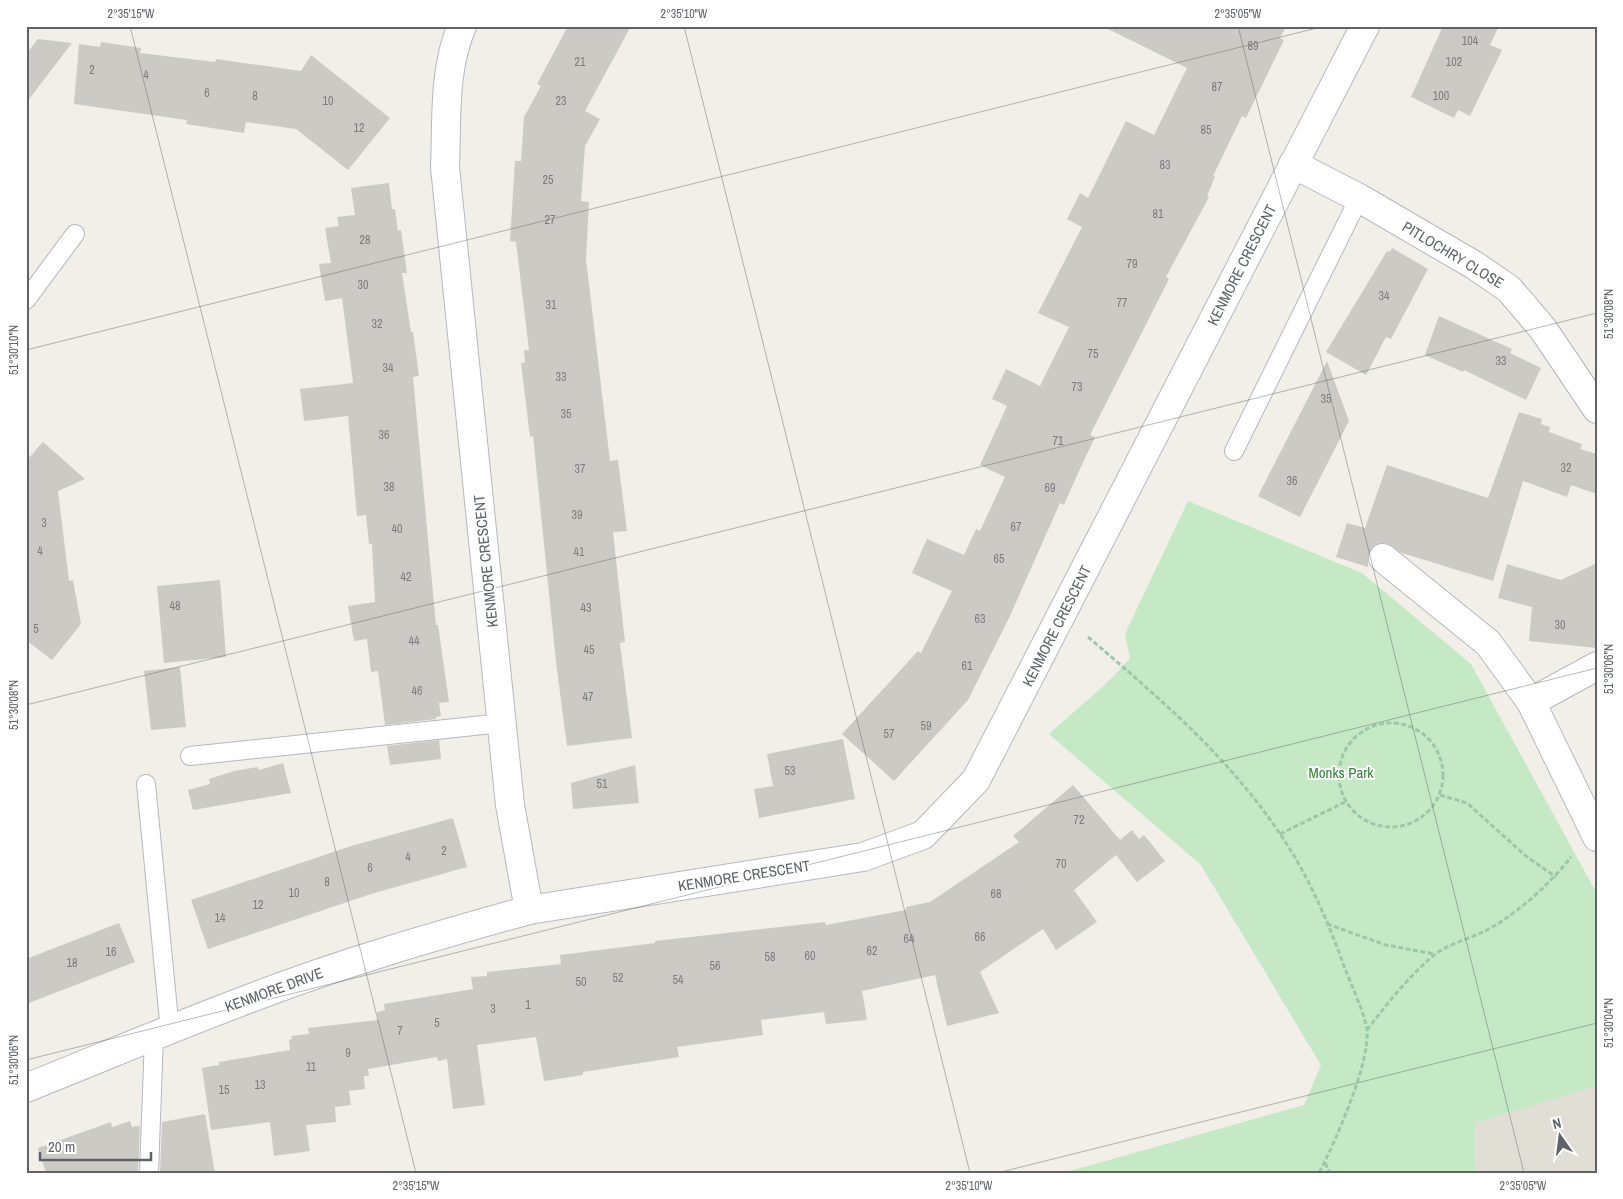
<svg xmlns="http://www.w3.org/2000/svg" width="1623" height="1199" font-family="'Archivo Narrow',sans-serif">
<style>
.education{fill:#e1ded6}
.green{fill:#c5e8c5}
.building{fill:#cccac5}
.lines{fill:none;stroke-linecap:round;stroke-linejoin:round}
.lane-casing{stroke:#b5b8bc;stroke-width:20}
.street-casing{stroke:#b5b8bc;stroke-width:30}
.path{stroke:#9cc7a9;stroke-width:3;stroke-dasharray:5 2.5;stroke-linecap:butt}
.lane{stroke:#fff;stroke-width:18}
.street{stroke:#fff;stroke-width:28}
.ticks{fill:none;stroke:#5f6368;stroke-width:1;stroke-opacity:0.45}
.labels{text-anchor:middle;stroke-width:4;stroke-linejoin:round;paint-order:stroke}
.number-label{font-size:12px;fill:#7a7d7f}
.street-label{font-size:15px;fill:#5f6368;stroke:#fff}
.park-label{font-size:15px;fill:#348238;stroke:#fff}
.neatline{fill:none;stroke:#5f6368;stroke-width:2}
.ticks-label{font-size:12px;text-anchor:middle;fill:#5f6368}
</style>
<rect width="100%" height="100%" fill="#f1efe8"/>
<!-- education -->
<polygon class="education" points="1597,1086 1597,1173 1476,1173 1475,1123"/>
<!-- green -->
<path class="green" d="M1188 501 1362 573 1471 664 1597 894V1086L1475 1123 1476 1173H1063L1304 1105 1321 1065 1201 865 1049 734C1076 709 1107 686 1130 658L1125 634Z"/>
<!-- building -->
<g class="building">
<polygon points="568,26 631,26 585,111 600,119 585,146 581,201 589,202 586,259 610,461 618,460 627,531 613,532 625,642 620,643 632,738 567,746 556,662 533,436 530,437 521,363 525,362 524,350 529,350 516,242 510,241 515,161 521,161 524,117 541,86 537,84"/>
<polygon points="1102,26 1286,26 1280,38 1284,40 1246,118 1242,116 1213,176 1215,177 1207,196 1209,197 1166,277 1169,279 1090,435 1095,437 1079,471 1064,505 1060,503 1009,618 968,700 894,781 842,734 918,651 921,653 952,591 912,573 927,539 964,555 976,529 980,531 1005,477 980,465 1007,406 992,399 1006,369 1040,386 1069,327 1038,313 1082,227 1067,219 1080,193 1088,198 1126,121 1154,135 1187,68"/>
<polygon points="1443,26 1499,26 1490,45 1502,50 1470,116 1458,110 1454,118 1411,97"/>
<polygon points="38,39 72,43 26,103 26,54"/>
<polygon points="101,42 141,48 140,53 215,62 216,59 301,71 311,55 390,118 348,170 296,129 246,122 244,133 186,124 187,120 74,104 79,44 100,47"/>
<polygon points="389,183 392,209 395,209 398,231 401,230 407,273 402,273 411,332 413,332 419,376 413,377 436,625 438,625 449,702 439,703 441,716 436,717 436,719 385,725 378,671 371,672 367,639 354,641 348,606 375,602 372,544 369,544 366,515 357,516 348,416 304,421 300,389 353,383 342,298 325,301 319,264 331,263 325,228 339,226 337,217 355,215 351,188"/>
<polygon points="1392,248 1428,269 1391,339 1386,337 1366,375 1326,352 1387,251 1390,252"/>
<polygon points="1439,316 1512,349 1510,353 1541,368 1526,400 1464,370 1463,372 1425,355"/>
<polygon points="1327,361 1349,421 1300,517 1258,496"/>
<polygon points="1519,412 1542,419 1541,424 1550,427 1549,432 1582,444 1580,449 1597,454 1597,494 1571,485 1567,497 1523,481 1493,581 1402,553 1386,543 1377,544 1371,549 1368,556 1368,567 1336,557 1347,523 1365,528 1387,465 1488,498"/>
<polygon points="43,442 85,479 58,491 69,581 73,580 81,624 52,660 26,640 26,461"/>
<polygon points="1597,563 1597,648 1529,641 1532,607 1498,598 1507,564 1561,580"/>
<polygon points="220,580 226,657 164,663 157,586"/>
<polygon points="180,667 186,727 151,730 144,671"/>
<polygon points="843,739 855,799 759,818 754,789 773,786 767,754"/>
<polygon points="439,740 441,759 390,765 387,746"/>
<polygon points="283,763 291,793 193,810 188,790 210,784 209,779 234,771 258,767 259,770"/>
<polygon points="635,765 639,803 573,809 571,783"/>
<polygon points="1073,785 1120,840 1132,830 1139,839 1144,835 1165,861 1137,882 1116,855 1074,890 1097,922 1056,950 1043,929 980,972 999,1013 947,1026 935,975 862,991 867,1020 826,1024 824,1012 761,1020 763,1035 677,1047 679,1057 583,1072 583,1075 544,1081 536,1037 477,1045 485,1105 453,1109 447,1059 438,1061 437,1057 368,1069 369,1076 364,1076 365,1089 349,1091 351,1105 335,1107 336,1122 306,1125 310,1151 274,1156 270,1122 211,1130 202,1068 219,1065 219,1062 290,1050 289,1040 292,1039 291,1036 309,1034 308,1028 378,1020 377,1012 385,1010 384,1004 473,989 471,977 487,976 487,972 561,964 560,955 655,943 655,941 825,922 826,925 906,910 906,907 930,902 1019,842 1013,836"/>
<polygon points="453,818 467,867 371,894 208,949 191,900 351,846"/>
<polygon points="119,923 135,962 26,1004 26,959"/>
<polygon points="205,1114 215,1173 160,1173 162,1122"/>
<polygon points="130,1121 132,1127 140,1126 138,1173 46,1173 38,1148 111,1122 112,1127"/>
</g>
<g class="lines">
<!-- lane casing -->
<g class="lane-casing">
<g id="lane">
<polyline points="26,300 75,234"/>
<polyline points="1234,451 1359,198"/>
<polyline points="190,756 502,723"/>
<polyline points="146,784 170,1031"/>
<polyline points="149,1173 154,1037"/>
</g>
</g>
<!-- street casing -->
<g class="street-casing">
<g id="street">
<path d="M462 26C443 70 447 120 445 167L510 805 529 910"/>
<polyline points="1293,164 1359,198 1474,265 1509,289 1543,329 1597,409"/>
<polyline points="1383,558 1488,643 1531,702 1597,837"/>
<polyline points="1531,702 1597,666"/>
<path d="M26 1088C101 1058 176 1026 251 998 342 963 435 936 529 910L863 857 923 835 976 780 1365 26"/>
</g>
</g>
<!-- path -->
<g class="path">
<path d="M1088 637C1157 696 1229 757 1280 834 1307 873 1328 921 1344 966 1350 982 1365 1014 1367 1030 1370 1064 1335 1142 1319 1173"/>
<circle cx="1391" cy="775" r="52"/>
<polyline points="1440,795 1467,803 1527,857 1556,877"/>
<polyline points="1280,834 1345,802"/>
<polyline points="1327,924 1386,945 1434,954"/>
<path d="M1367 1030C1387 1004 1408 977 1433 956 1447 944 1469 939 1485 931 1516 915 1550 884 1571 857"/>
<polyline points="1325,1163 1330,1173"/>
</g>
<!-- lane -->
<use href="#lane" class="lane"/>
<!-- street -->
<use href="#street" class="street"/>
</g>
<!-- ticks -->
<path class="ticks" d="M130 26 416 1173M684 26 970 1173M1238 26 1524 1173M26 350 1325 26M26 705 1597 313M26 1060 1597 668M997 1173 1597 1023"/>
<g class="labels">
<!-- number labels -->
<g class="number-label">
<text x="1470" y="45">104</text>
<text x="1253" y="50">89</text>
<text x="580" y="66">21</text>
<text x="1454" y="66">102</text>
<text x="92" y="74">2</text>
<text x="146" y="79">4</text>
<text x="1217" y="91">87</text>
<text x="207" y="97">6</text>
<text x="255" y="100">8</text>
<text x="1441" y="100">100</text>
<text x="328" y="105">10</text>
<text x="561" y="105">23</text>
<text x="359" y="132">12</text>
<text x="1206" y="134">85</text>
<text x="1165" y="169">83</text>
<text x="548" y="184">25</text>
<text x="1158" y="218">81</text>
<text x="550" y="224">27</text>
<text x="365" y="244">28</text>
<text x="1132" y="268">79</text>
<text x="363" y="289">30</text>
<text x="1384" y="300">34</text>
<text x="1122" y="307">77</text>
<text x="551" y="309">31</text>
<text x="377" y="328">32</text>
<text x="1093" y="358">75</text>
<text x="1501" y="365">33</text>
<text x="388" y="372">34</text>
<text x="561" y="381">33</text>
<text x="1077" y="391">73</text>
<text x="1326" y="403">35</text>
<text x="566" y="418">35</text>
<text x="384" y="439">36</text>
<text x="1058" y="445">71</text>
<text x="1566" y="472">32</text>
<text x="580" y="473">37</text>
<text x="1292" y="485">36</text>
<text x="389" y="491">38</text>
<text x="1050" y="492">69</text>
<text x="577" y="519">39</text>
<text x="44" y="527">3</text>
<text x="1016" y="531">67</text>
<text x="397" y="533">40</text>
<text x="40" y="555">4</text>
<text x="579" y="556">41</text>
<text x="999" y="563">65</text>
<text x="406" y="581">42</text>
<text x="175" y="610">48</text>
<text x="586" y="612">43</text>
<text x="980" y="623">63</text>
<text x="1560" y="629">30</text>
<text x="36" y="633">5</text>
<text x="414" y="645">44</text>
<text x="589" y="654">45</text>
<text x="967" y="670">61</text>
<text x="417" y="695">46</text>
<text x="588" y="701">47</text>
<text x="926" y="730">59</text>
<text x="889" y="738">57</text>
<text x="790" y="775">53</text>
<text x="602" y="788">51</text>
<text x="1079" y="824">72</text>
<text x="444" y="855">2</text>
<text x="408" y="861">4</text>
<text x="1061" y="868">70</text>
<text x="370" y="872">6</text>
<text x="327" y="886">8</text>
<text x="294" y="897">10</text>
<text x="996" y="898">68</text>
<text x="258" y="909">12</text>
<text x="220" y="922">14</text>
<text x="980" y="941">66</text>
<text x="909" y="943">64</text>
<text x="872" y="955">62</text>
<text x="111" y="956">16</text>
<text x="810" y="960">60</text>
<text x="770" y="961">58</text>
<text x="72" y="967">18</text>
<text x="715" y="970">56</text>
<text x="618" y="982">52</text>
<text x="678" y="984">54</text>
<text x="581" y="986">50</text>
<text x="528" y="1009">1</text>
<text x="493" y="1013">3</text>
<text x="437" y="1027">5</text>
<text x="400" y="1035">7</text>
<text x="348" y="1057">9</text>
<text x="311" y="1071">11</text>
<text x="260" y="1089">13</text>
<text x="224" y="1094">15</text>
</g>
<!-- street labels -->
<g class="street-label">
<text transform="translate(1453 255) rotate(31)" y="5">PITLOCHRY CLOSE</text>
<text transform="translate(1242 265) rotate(-63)" y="5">KENMORE CRESCENT</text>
<text transform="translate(486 561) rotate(-96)" y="5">KENMORE CRESCENT</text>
<text transform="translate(1057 626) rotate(-63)" y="5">KENMORE CRESCENT</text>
<text transform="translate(744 876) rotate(-9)" y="5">KENMORE CRESCENT</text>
<text transform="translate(274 990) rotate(-20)" y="5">KENMORE DRIVE</text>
</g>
<!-- park labels -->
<g class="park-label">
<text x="1341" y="778">Monks Park</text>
</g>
</g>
<!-- border -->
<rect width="1623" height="1199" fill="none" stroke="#ffffff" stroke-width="55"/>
<!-- north arrow -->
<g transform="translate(1560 1136) rotate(346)" stroke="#ffffff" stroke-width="4" paint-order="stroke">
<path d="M0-4L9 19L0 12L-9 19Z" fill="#5f6368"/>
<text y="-8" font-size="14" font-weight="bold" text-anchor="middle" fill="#5f6368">N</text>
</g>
<!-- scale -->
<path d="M40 1152v8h111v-8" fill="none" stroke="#5f6368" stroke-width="2.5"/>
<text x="48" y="1152" font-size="15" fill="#5f6368" stroke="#ffffff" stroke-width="4" paint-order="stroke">20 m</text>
<rect x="28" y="28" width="1568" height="1144" class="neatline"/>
<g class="ticks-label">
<text x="131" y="18">2°35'15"W</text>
<text x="684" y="18">2°35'10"W</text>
<text x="1238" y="18">2°35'05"W</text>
<text transform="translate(1609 314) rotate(-90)" y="4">51°30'08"N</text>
<text transform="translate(14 350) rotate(-90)" y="4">51°30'10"N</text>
<text transform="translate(1609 669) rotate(-90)" y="4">51°30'06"N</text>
<text transform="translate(14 705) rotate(-90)" y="4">51°30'08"N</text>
<text transform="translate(1609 1023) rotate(-90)" y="4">51°30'04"N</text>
<text transform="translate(14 1060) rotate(-90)" y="4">51°30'06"N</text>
<text x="416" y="1190">2°35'15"W</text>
<text x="969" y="1190">2°35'10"W</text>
<text x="1523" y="1190">2°35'05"W</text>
</g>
</svg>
